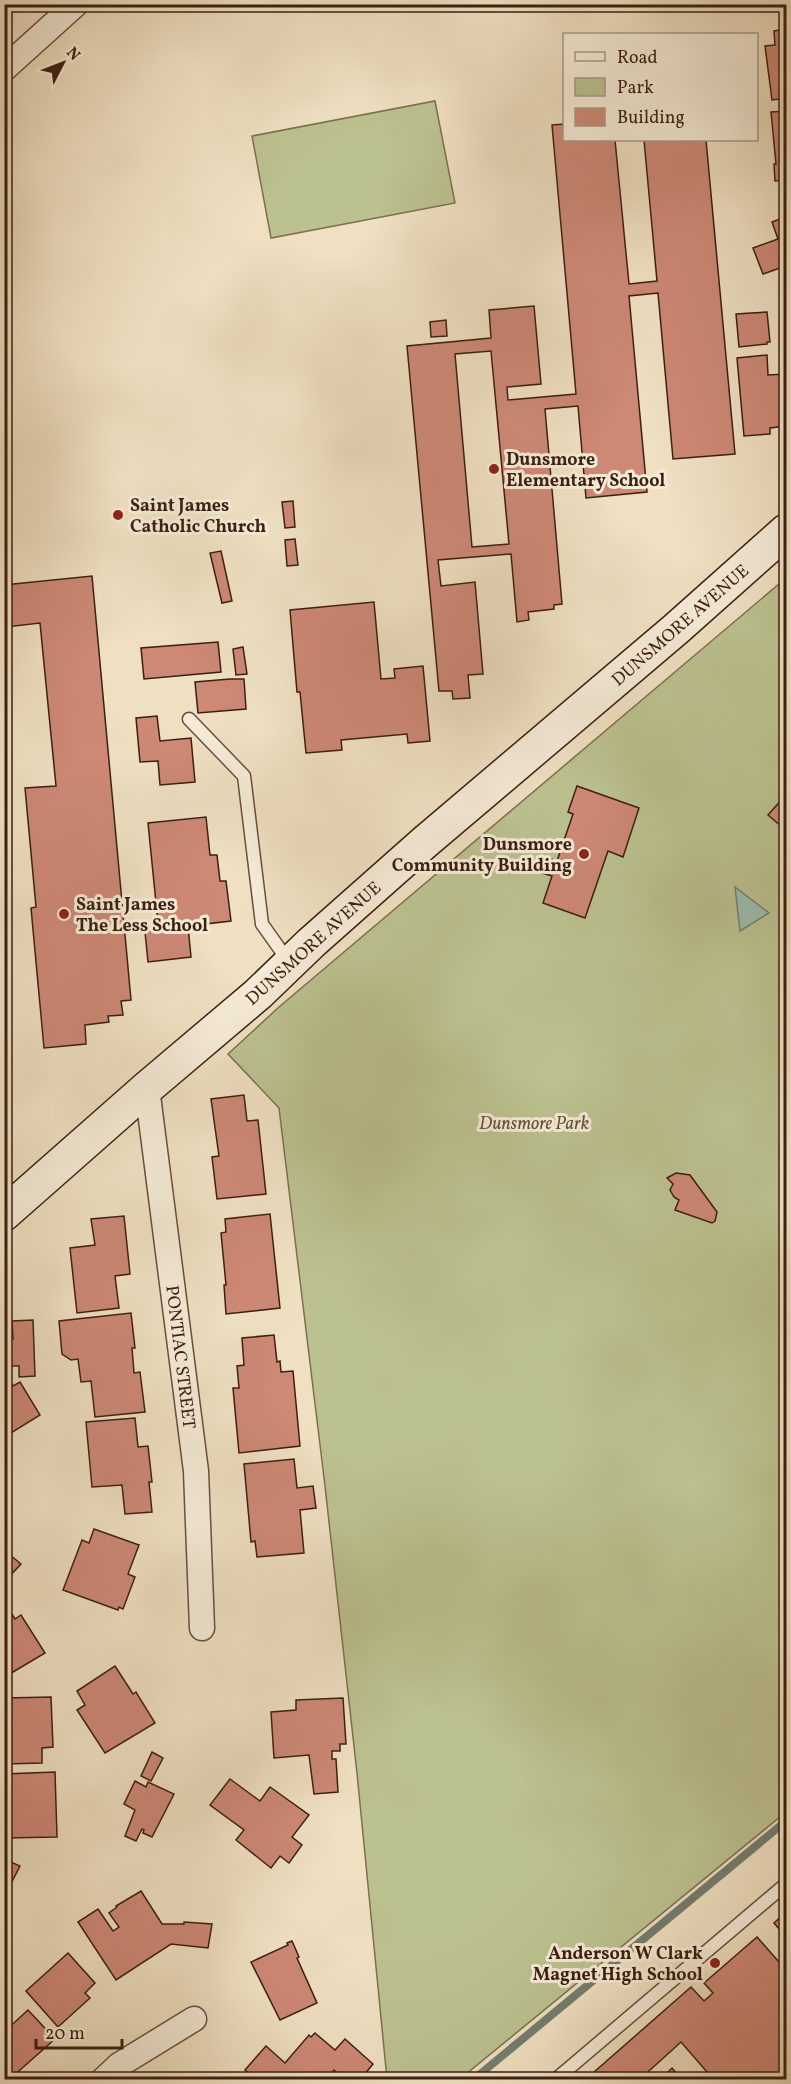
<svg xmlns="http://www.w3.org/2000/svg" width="791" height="2084" font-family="Vollkorn,serif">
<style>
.green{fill:#bcc190;stroke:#7c7050;stroke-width:1.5}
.water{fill:#9abdaf;stroke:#747e70;stroke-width:1.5}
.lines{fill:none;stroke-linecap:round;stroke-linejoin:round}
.stream{stroke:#747e70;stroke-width:8}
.building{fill:#cd8876;stroke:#3b1f11;stroke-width:1.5;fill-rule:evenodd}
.lane-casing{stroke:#684f3d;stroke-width:15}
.street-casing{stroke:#684f3d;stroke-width:27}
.secondary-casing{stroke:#3b1f11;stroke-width:36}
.lane{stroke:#f5ebd7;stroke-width:12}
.street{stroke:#f5ebd7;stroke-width:24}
.secondary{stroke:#f5ebd7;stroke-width:33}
.poi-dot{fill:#8f2418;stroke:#f5ebd7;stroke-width:2}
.labels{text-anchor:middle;stroke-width:6;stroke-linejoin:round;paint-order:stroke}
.poi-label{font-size:18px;font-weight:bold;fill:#3b1f11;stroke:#f5ebd7;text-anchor:start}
.street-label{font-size:18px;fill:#3b1f11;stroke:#f5ebd7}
.park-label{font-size:18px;font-style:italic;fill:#625037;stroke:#f5ebd7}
</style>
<rect width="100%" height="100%" fill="#efe0c2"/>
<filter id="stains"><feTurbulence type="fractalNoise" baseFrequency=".00333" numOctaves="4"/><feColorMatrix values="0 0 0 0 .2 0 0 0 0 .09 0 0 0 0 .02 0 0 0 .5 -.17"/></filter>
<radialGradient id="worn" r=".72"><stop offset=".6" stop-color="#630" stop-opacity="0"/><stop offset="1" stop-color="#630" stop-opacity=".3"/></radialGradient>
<!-- green -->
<g class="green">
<polygon points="435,101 455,203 271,238 252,136"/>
<polygon points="786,578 786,1812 460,2079 387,2079 357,1773 325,1486 279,1108 228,1054 279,1007"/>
</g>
<!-- water -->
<polygon class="water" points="735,887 769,913 740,931"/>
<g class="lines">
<!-- stream -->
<polyline class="stream" points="473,2080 786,1821"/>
</g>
<!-- building -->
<g class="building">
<polygon points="786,29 786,98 772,100 765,46 775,45 774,31"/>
<polygon points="786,111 786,180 775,181 774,164 776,164 771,112"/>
<path d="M564 124V140H615L629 284 657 281 644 140H706L735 454 673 459 658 293 629 296 647 492 586 498 578 406 545 409 562 604 554 605V609L528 612 529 620 517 622 511 554 438 560 441 586 475 582 483 674 468 675 470 698 453 699 452 691H439L407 346 491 338 489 310 534 306 541 384 507 387 508 400 576 394 552 125ZM491 351 509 544 472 547 455 354Z"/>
<polygon points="786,217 786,266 763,274 753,248 778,239 772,222"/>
<polygon points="767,312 770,342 767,342 767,344 739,347 736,314"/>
<polygon points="446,320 447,336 431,337 430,322"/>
<polygon points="767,355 768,375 786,374 786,426 770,428 770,434 744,436 737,358"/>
<polygon points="293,501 295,527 285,528 282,502"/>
<polygon points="295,539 298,565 287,566 285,540"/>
<polygon points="221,551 232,601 222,603 210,553"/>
<polygon points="92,576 131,1000 121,1001 123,1015 108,1016 109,1022 85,1025 86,1044 44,1048 31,908 36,907 25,788 56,786 40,623 6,627 4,585"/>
<polygon points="374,602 381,679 395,678 394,669 423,666 430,741 408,743 407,734 341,740 342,750 306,753 300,692 297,692 290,610"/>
<polygon points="218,642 221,672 144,679 141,648"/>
<polygon points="243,647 247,674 236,675 233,649"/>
<polygon points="230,679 244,679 246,709 198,713 195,682"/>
<polygon points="157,716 160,741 191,738 195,782 160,785 158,761 140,762 136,718"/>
<polygon points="577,786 639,808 623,857 608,851 585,918 543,903 552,876 542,873 548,858 557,861 573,814 568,812"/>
<polygon points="784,797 786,800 786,822 782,827 768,815"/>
<polygon points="206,817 210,855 217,855 220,881 226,881 231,921 188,926 191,957 148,962 145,932 158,930 157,923 158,923 148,823"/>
<polygon points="244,1095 247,1121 258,1120 266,1194 217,1199 212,1157 219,1156 211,1099"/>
<polygon points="676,1173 690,1175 717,1212 715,1221 712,1223 675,1210 679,1200 674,1197 670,1190 673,1184 667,1178"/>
<polygon points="270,1214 280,1308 226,1314 224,1285 226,1285 221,1233 226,1232 225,1219"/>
<polygon points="124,1216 130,1274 115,1276 119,1308 77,1313 70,1248 95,1245 91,1219"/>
<polygon points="131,1313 135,1348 132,1348 134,1373 140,1372 145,1412 95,1417 91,1381 81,1382 78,1359 71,1360 62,1354 59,1321"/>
<polygon points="33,1320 35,1376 19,1377 19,1366 5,1366 4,1339 13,1339 12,1321"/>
<polygon points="274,1335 277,1362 280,1361 281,1372 293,1371 300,1446 239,1453 233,1388 239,1388 237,1366 244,1365 242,1338"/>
<polygon points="4,1371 13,1386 20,1382 40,1415 11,1433 4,1421"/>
<polygon points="135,1418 138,1447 148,1446 152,1482 149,1482 152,1512 125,1514 122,1485 92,1487 86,1422"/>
<polygon points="294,1459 297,1488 313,1486 316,1508 300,1510 304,1553 257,1557 255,1541 251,1542 244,1464"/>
<polygon points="94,1529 139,1545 128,1574 135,1577 123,1609 119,1607 118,1610 63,1590 82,1540 89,1543"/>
<polygon points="4,1550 21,1564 4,1582"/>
<polygon points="5,1603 15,1619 21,1615 45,1653 8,1675 4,1672"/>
<polygon points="115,1666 133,1694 136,1692 155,1723 105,1753 77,1710 85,1705 77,1691"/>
<polygon points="51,1697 53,1747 42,1748 42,1763 4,1764 4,1698"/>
<polygon points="343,1698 346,1744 340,1744 340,1751 332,1751 332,1759 336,1759 338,1792 314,1794 309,1755 274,1758 271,1712 296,1710 296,1700"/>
<polygon points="152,1752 163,1758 151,1781 141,1776"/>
<polygon points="55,1772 57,1837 4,1838 4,1774"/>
<polygon points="230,1779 260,1801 270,1787 309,1815 292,1837 302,1845 289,1863 280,1856 271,1868 236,1840 244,1830 210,1805"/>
<polygon points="135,1781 146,1787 148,1782 174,1794 152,1837 143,1833 144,1830 142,1829 136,1841 125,1836 135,1810 124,1804"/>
<polygon points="4,1859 20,1866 4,1897"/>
<polygon points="141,1891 162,1924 184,1924 184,1922 212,1924 208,1948 171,1944 116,1980 78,1922 98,1909 113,1931 119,1927 109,1913 117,1907 116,1906"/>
<polygon points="786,1912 786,1937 774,1923"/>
<polygon points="757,1937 786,1970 786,2080 714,2080 681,2042 639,2080 585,2080 691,1987 704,2001 713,1993 704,1983"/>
<polygon points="292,1941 299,1957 297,1958 317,2003 280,2020 251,1962 288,1945 287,1943"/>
<polygon points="68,1953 95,1983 85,1993 90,1998 58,2027 26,1991"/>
<polygon points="28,2010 55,2039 11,2078 4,2071 4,2032"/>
<polygon points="315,2033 335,2050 345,2039 373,2064 360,2080 345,2080 334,2070 326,2080 256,2080 245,2070 266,2046 285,2063 309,2035 311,2037"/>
<polygon points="672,2068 682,2080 660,2080"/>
</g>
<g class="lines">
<!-- lane casing -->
<g class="lane-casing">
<g id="lane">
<polyline points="189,719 244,776 262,924 289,962"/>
<polyline points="555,2080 786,1884"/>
</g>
</g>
<!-- street casing -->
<g class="street-casing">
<g id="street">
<polyline points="4,69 76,4"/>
<polyline points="147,1088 196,1471 202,1628"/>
<polyline points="103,2080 119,2065 194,2019"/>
</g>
</g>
<!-- secondary casing -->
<g class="secondary-casing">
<polyline id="secondary" points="4,1214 147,1088 258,994 311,943 425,842 676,629 786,531"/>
</g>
<!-- lane -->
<use href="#lane" class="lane"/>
<!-- street -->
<use href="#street" class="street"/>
<!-- secondary -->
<use href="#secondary" class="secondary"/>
</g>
<!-- markers -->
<g class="poi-dot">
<circle cx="494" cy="469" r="6"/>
<circle cx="118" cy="515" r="6"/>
<circle cx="584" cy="854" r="6"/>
<circle cx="64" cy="914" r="6"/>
<circle cx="715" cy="1963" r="6"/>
</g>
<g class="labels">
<!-- poi labels -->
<g class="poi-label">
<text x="506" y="465">Dunsmore<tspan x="506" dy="21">Elementary School</tspan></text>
<text x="130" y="511">Saint James<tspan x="130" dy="21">Catholic Church</tspan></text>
<text x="572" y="850" text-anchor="end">Dunsmore<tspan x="572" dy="21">Community Building</tspan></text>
<text x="76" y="910">Saint James<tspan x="76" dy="21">The Less School</tspan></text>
<text x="703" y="1959" text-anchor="end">Anderson W Clark<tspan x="703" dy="21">Magnet High School</tspan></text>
</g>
<!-- street labels -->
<g class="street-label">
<text transform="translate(680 625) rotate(-41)" y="6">DUNSMORE AVENUE</text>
<text transform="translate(313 943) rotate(-42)" y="6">DUNSMORE AVENUE</text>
<text transform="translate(181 1357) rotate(83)" y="6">PONTIAC STREET</text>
</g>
<!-- park labels -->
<g class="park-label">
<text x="534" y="1129">Dunsmore Park</text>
</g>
</g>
<!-- margin -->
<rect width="791" height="2084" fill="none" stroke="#efe0c2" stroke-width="24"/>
<rect x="6" y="6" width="779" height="2072" fill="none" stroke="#3b1f11" stroke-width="3"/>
<rect x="12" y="12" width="767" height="2060" fill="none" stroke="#3b1f11" stroke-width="1.5"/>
<!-- legend -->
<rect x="563" y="33" width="195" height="108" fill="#f5ebd7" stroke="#ab9988" stroke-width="1.5"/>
<rect x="575" y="52" width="30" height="9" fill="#f5ebd7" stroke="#ab9988" stroke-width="1.5"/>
<text x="617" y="63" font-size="18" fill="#3b1f11">Road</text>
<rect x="575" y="78" width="30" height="18" fill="#bcc190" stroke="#ab9988" stroke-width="1.5"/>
<text x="617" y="93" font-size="18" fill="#3b1f11">Park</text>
<rect x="575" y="108" width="30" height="18" fill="#cd8876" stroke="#ab9988" stroke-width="1.5"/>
<text x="617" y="123" font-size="18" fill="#3b1f11">Building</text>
<!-- north arrow -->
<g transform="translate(63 63) rotate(48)" stroke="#f5ebd7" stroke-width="4.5" paint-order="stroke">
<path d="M0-4.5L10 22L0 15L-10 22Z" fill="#3b1f11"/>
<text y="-9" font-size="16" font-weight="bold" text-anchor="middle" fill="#3b1f11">N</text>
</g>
<!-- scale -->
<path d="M36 2039v9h86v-9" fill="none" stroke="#3b1f11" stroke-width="3"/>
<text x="45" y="2039" font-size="18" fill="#3b1f11" stroke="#f5ebd7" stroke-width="4.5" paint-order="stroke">20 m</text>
<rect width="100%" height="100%" filter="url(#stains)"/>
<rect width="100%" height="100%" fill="url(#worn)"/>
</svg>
